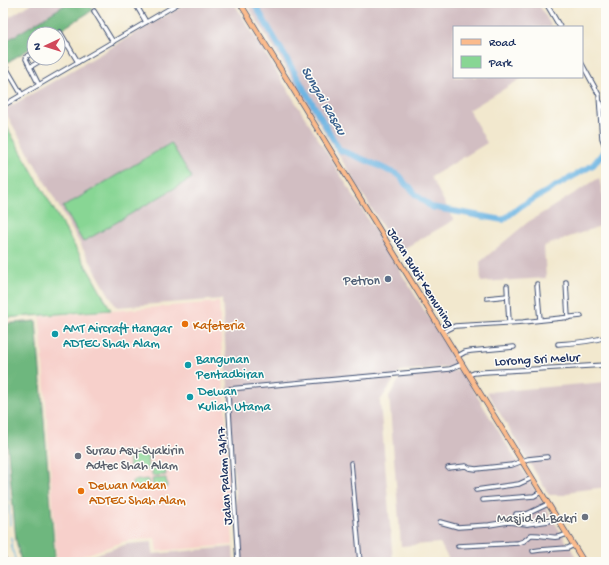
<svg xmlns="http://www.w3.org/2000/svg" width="609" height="565" font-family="'Gochi Hand',sans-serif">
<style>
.built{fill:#f7d0cb}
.industrial{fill:#d2bec2}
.green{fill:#88d694;stroke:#528279}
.forest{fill:#6eb77e;stroke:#44736e}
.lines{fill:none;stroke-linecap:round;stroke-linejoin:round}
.stream{stroke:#6ab4e2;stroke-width:1}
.river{stroke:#6ab4e2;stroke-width:6}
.minor-casing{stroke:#3b4b6f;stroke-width:5.5}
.major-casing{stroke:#3b4b6f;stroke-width:6}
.minor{stroke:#fff;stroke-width:3.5}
.major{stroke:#fbbb8c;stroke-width:4.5}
.service-dot{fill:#5c6f8a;stroke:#fdfcf7;stroke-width:1.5}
.food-dot{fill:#e8710a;stroke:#fdfcf7;stroke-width:1.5}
.culture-dot{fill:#0f9aa8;stroke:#fdfcf7;stroke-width:1.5}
.worship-dot{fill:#6b7280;stroke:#fdfcf7;stroke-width:1.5}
.labels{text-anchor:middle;stroke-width:3;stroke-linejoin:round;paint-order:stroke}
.street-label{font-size:13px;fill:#1b2f5e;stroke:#fdfcf7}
.service-label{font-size:13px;fill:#4e5e75;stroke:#fdfcf7;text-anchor:end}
.food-label{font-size:13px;fill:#c56008;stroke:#fdfcf7;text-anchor:start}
.culture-label{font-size:13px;fill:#0d838f;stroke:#fdfcf7;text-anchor:start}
.worship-label{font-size:13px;fill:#5b616d;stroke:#fdfcf7;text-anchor:start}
.water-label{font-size:14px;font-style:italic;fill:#375e8c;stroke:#fdfcf7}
</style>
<rect width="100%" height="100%" fill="#fdfcf7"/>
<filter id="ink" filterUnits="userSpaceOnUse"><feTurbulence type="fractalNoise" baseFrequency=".025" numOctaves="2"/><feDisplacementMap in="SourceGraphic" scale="8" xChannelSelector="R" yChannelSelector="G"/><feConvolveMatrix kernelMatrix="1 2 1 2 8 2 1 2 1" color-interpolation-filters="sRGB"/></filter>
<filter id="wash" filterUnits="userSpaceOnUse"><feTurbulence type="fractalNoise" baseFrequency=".012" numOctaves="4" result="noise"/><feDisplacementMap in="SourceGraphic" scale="16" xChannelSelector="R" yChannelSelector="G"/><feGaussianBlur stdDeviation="0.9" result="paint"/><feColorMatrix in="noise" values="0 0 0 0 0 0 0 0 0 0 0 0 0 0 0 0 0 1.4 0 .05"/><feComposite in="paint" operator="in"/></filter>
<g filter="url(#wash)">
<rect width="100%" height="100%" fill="#f2e8ce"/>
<!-- built -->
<polygon class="built" points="219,302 233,545 157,551 155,538 126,541 64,562 57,562 40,317"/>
<!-- industrial -->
<g class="industrial">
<polygon points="32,3 68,3 3,43 3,21"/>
<polygon points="188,3 234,3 457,363 449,367 400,371 380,401 393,562 240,562 222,299 116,307 4,110"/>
<polygon points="246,3 538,3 552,27 454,27 454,77 524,77 469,110 487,143 431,177 454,220 398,252"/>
<polygon points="599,178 606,210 606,224 544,246 546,278 481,282 480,262 528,222"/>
<polygon points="461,370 579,562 450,562 440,543 401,546 389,396 402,375"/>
<polygon points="606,382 606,487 573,491 565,495 549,495 487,392"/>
<polygon points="152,542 153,554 233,547 234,562 74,562 127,544"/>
</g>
<!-- green -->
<g class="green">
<polygon points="3,120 111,310 3,318"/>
<polygon points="171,143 192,178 83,242 63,207"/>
<polygon points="147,451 148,470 130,471 129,453"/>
<polygon points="165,467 166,475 152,476 152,468"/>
<polygon points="166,478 167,487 153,488 152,479"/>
<polygon points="148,479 149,488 133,489 132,481"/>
</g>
<!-- forest -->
<g class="forest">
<polygon points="68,3 89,3 93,10 54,34 34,34 34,46 3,65 3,43"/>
<polygon points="36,321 55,557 43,562 21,562 16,540 6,430 3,425 3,324"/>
</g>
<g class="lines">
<!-- stream -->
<g class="stream">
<polyline points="3,434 8,480 10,525"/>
<polyline points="11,537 12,548 16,562"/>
</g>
<!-- river -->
<path class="river" d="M254 3 339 149 342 151C358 157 374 163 389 171 392 172 397 174 400 176 405 181 403 185 410 187L415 194 431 207 503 220 521 206 593 165 606 149"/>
</g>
</g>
<g filter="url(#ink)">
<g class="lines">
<!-- minor casing -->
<g class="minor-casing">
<g id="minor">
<polyline points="135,3 146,22"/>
<polyline points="546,3 560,27"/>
<polyline points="94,11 113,42"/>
<polyline points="60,32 78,62"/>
<polyline points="58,50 68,44"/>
<polyline points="34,53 27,56 26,59 39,85"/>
<polyline points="582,64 599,95 602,138 606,149"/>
<polyline points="5,66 22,95"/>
<polyline points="30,67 45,58"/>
<polyline points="601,103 606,115"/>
<polyline points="6,104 179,3"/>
<polyline points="566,282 568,318"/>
<polyline points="537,284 540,320"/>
<polyline points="507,286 509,322"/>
<polyline points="487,298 508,296"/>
<polyline points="443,332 455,326 523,322 581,316"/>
<path d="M558 344C575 343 590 342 606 337"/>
<polyline points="458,356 465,352 471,351 514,347"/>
<polyline points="469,375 474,373 484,372 606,365"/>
<polyline points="605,452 606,452"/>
<polyline points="351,463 360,562"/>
<polyline points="448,468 466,466 469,468 476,469 512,465 528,459 547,457"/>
<polyline points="476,490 519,484 532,478"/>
<polyline points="483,500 534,496 541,492"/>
<polyline points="516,514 527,514 548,504"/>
<polyline points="527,514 527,524"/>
<polyline points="440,522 458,527 489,525 508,522 527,524 549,521 556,517"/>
<path d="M458 546 518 543 524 541 531 535C545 534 553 541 567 534"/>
<polyline points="533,551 540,550 568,548 574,545"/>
<polyline points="238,562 228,394 229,389 350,378 450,369 462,364"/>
</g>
</g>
<!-- major casing -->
<g class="major-casing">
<g id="major">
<polyline points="240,3 584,562"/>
<polyline points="3,557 5,562"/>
</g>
</g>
<!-- minor -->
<use href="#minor" class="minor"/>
<!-- major -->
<use href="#major" class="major"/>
</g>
</g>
<!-- markers -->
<circle class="service-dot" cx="388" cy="279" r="4"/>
<g class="food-dot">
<circle cx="185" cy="324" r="4"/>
<circle cx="81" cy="491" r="4"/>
</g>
<g class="culture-dot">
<circle cx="55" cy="334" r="4"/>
<circle cx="188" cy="365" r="4"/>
<circle cx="190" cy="397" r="4"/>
</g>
<g class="worship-dot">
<circle cx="78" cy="456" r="4"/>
<circle cx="585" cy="517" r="4"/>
</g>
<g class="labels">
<!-- street labels -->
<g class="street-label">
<text transform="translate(422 277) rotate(58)" y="5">Jalan Bukit Kemuning</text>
<text transform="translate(537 358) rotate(-3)" y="5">Lorong Sri Melur</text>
<text transform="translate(223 476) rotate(-94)" y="5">Jalan Palam 34/17</text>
</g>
<!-- service labels -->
<g class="service-label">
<text x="380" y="284">Petron</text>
</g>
<!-- food labels -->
<g class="food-label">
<text x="193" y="329">Kafeteria</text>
<text x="89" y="489">Dewan Makan<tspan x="89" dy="15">ADTEC Shah Alam</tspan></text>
</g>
<!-- culture labels -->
<g class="culture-label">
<text x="63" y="332">AMT Aircraft Hangar<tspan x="63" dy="15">ADTEC Shah Alam</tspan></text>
<text x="196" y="363">Bangunan<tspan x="196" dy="15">Pentadbiran</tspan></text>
<text x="198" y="395">Dewan<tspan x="198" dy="15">Kuliah Utama</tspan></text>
</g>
<!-- worship labels -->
<g class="worship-label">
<text x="86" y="454">Surau Asy-Syakirin<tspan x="86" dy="15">Adtec Shah Alam</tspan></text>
<text x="577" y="522" text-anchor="end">Masjid Al-Bakri</text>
</g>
<!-- water labels -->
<g class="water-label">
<text transform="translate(325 100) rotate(60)" y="5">Sungai Rasau</text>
</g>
</g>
<!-- margin -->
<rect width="609" height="565" fill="none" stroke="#fdfcf7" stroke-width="16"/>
<!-- legend -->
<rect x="453" y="26" width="130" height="52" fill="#fdfcf7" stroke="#a3aaba"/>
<rect x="461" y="39" width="20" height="6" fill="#fbbb8c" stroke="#a3aaba"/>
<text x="489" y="46" font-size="12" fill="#1b2f5e">Road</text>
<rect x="461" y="56" width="20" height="12" fill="#88d694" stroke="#a3aaba"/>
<text x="489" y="66" font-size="12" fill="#1b2f5e">Park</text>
<!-- north arrow -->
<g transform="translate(46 46) rotate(266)"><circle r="19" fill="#fdfcf7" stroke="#a3aaba"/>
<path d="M0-3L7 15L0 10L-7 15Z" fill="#d1495b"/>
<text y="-6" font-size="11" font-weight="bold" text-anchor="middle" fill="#1b2f5e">N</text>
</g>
</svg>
